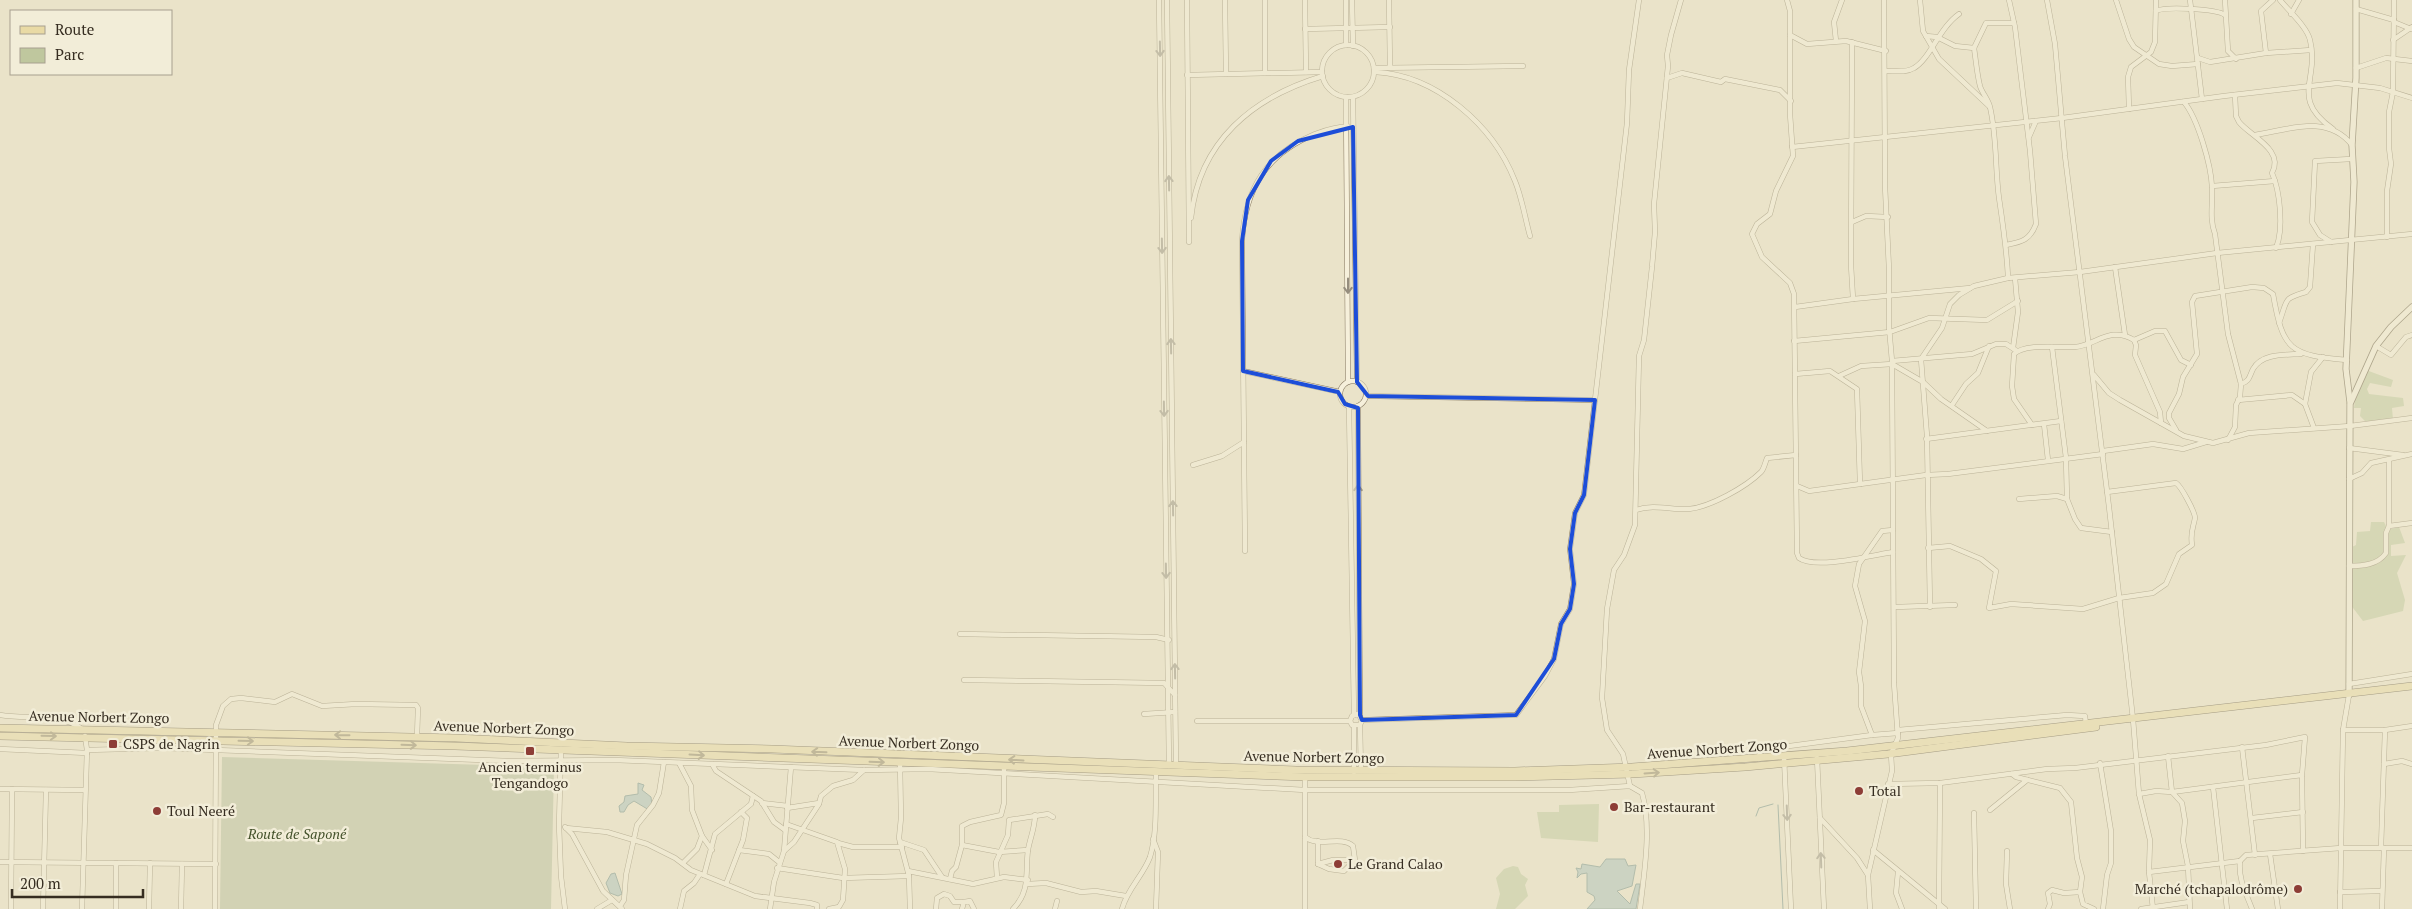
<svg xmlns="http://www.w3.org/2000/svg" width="2412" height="909" font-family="'PT Serif',serif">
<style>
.green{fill:#bfc79e}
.cemetery{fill:#b6bd9c}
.water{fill:#a9bfba;stroke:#708c88}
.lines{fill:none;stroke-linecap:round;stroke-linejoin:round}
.stream{stroke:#708c88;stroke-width:1}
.street-casing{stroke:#84765f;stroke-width:5.5}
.secondary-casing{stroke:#665842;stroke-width:7}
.primary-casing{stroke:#534533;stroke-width:8}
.street{stroke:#f6f0db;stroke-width:4.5}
.secondary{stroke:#f6f0db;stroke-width:5.5}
.primary{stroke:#e9daa5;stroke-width:7}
.oneway{stroke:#968e7e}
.oneway2{stroke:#908463}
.marked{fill:none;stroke:#1d4ed8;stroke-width:4;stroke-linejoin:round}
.poi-dot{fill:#8d3d36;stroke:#f2edd8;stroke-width:2}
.labels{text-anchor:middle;stroke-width:5;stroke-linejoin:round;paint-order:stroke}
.street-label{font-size:14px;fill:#362d21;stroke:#f2edd8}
.poi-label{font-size:14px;fill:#362d21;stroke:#f2edd8;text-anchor:start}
.park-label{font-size:14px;font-style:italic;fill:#43512a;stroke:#f2edd8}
</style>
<rect width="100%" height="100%" fill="#eae3c9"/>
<!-- green -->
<g class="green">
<polygon points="2366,370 2393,380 2391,387 2370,383 2367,389 2369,394 2403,398 2404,406 2392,408 2393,420 2369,425 2360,416 2361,408 2354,408 2355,400"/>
<polygon points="2371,522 2384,522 2388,530 2399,527 2405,543 2391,545 2391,556 2406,555 2397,573 2405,600 2403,611 2363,621 2350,604 2352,547 2356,545 2357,532 2370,531"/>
<polygon points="1599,804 1598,842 1541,838 1537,812 1559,812 1559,805"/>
<polygon points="1513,866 1518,867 1521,874 1528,879 1525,885 1528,896 1515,909 1496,909 1500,894 1496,878 1504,869"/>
</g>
<!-- cemetery -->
<polygon class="cemetery" points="222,757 554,767 551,909 220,909"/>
<!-- water -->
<g class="water">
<polygon points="638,783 644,785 642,790 651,797 652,806 649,810 634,801 628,805 624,812 620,812 619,806 624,802 625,796 638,794"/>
<polygon points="1606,859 1625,859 1628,866 1636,865 1632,886 1617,891 1630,904 1636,884 1640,884 1636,909 1587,909 1595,900 1594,896 1587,892 1587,873 1581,874 1577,878 1578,872 1576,868 1581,869 1582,864 1600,867"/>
<polygon points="615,873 622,894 618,896 610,893 606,883 611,874"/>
</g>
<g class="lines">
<!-- stream -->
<g class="stream">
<polyline points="1778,805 1783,909"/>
<polyline points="1756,816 1759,808 1773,804"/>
</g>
<!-- street casing -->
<g class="street-casing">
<g id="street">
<polyline points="1159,0 1169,766"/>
<polyline points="1167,0 1176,765"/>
<polyline points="1187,0 1189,242"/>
<polyline points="1225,0 1226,74"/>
<polyline points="1265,0 1265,73"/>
<polyline points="1305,0 1306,72"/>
<polyline points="1346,0 1346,45"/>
<polyline points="1352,0 1353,46"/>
<polyline points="1389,0 1390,67"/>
<path d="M1787 0 1790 11V114L1793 156 1776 191 1770 214 1757 224 1752 234 1762 257 1790 283 1794 294 1797 553 1799 558C1815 570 1873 555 1893 552"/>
<polyline points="1920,0 1923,31 1939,59 1989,106"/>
<polyline points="2047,0 2055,44 2065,156 2109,507 2133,719 2139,794 2150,840 2149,872 2153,909"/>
<polyline points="2116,0 2129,39 2134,47 2159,64 2172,66 2198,64"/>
<polyline points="2190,0 2202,99"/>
<polyline points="2225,0 2228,51 2236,59"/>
<path d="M2280 0C2289 11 2307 27 2310 40 2320 80 2289 98 2333 129"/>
<polyline points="2356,9 2394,20"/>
<path d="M2156 11C2166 6 2217 9 2225 15"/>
<polyline points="2291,14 2299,0"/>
<polyline points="2394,22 2411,29"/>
<polyline points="1305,29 1390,27"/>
<polyline points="1790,35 1807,44 1846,41 1886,51"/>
<path d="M1926 36 1937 37 1955 46 1974 48C1976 61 1977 74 1980 86 1982 93 1988 99 1990 107 1997 137 1995 168 1999 198 2003 225 2007 251 2008 278"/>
<polyline points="2393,40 2412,27"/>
<polyline points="1836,41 1834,22 1842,0"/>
<polyline points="1852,42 1851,265 1853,299"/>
<circle cx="1348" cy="71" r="26"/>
<polyline points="1974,48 1986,23 2014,23"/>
<polyline points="2266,53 2261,11 2273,0"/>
<polyline points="2198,58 2210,62 2266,53 2311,50"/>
<polyline points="1374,68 1523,66"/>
<polyline points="2356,68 2386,58 2412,61"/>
<path d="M1886 71C1895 71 1906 73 1914 68 1930 59 1939 28 1959 14"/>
<path d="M1375 72C1436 75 1493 125 1515 181 1522 198 1525 218 1530 236"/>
<polyline points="1187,75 1322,72"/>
<polyline points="1667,78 1682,73 1721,82 1725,79 1780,90 1791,101"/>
<path d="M2235 95 2236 116 2239 122C2250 136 2285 150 2272 173 2280 191 2284 229 2276 248"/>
<polyline points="1346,97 1348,382"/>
<polyline points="1353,97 1357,382"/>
<path d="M2184 102C2198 119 2211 165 2212 187 2213 204 2209 218 2215 234L2228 334 2241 384 2240 397 2236 405 2235 427 2228 440"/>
<polyline points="2129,109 2128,77 2131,67 2151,52 2155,42 2156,0"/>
<path d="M2255 135C2288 130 2327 113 2352 145"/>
<polyline points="2029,137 2036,121"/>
<polyline points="1792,147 2062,118 2224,96 2337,83 2380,88 2412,98"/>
<polyline points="2212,186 2275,181"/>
<path d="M1191 218C1199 141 1253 97 1323 76"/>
<polyline points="1852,222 1866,216 1888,217"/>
<polyline points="2387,237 2387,191 2391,164 2389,148 2389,112 2393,92 2394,0"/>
<polyline points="2331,242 2320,235 2312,222 2315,161 2351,159"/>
<path d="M2006 245C2022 242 2030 240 2036 224L2030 151 2015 27 2009 0"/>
<polyline points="2115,267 2125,335"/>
<polyline points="1795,307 1853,299 1970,288"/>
<path d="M2279 323C2288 299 2282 299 2306 292L2310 287 2313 244"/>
<polyline points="2134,340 2155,331 2165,331 2181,360 2191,365"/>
<polyline points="1794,341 1890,332 1929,318 1987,320 2018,301"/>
<polyline points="2376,346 2391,355 2406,337 2412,335"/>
<polyline points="2052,347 2066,458 2067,499 2075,519 2081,528 2112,532"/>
<polyline points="2013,348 2018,312 2015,278"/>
<polyline points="1892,361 1972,354 1996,344 2006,344 2017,351"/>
<polyline points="1243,371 1340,392"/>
<polyline points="1795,374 1830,371 1857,389 1860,484"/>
<polyline points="2094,375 2109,393 2120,400 2184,436 2213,443 2249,433 2350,426 2412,418"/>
<polyline points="1839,376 1861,366 1892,364 1923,382 1941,399 1987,431"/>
<circle cx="1353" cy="394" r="13"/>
<path d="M2241 384C2250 381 2249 377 2253 369 2262 353 2285 355 2301 354"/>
<polyline points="1366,396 1595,400"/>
<polyline points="2238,400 2292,395 2305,404 2314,428"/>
<polyline points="2305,404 2311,372 2323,357"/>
<polyline points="1952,405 1966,384 1978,373 1989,346"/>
<polyline points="1358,406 1360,715"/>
<polyline points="1349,407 1354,715"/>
<polyline points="2044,424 2048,460"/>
<path d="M2032 425 2014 399 2012 386 2014 354C2025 343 2060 348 2075 347 2095 346 2110 325 2134 340L2136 345 2135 355 2160 412 2161 423"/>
<path d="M2176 430 2169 418V413L2179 394 2183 377 2197 354 2192 302 2195 296 2252 287 2264 288 2273 294C2283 351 2290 355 2347 360"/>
<polyline points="1926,439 2061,421"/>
<polyline points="2349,448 2403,455"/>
<polyline points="2103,451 2153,444 2183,449 2206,442"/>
<polyline points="1193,465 1222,456 1244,442"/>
<polyline points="2349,479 2362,473 2371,463 2412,454"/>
<polyline points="1797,486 1809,491 1926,475 1948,474 2103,454"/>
<polyline points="2019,499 2057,496 2067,499"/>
<path d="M1636 510C1653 504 1672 510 1689 509 1710 507 1746 487 1761 472 1764 469 1765 463 1767 458L1796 455"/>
<polyline points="2389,526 2389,460"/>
<path d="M1928 548 1950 546 1981 559 1996 571 1989 608 2011 604 2083 609 2119 598 2153 593 2166 584 2179 554 2192 545C2190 532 2193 529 2195 518 2195 512 2181 486 2176 483L2107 492"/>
<path d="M1245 551 1242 241C1245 189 1266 154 1315 134 1326 130 1341 125 1353 127"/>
<path d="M2349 566C2362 566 2378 565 2386 553V533L2389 526 2412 523"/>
<polyline points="1895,607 1955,605"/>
<polyline points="1930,607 1927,436 1921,359 1942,328 1950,304 1959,295 1974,286 2008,278 2080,272 2217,253 2412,234"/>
<polyline points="960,634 1156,637 1169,640"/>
<polyline points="964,680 1164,683 1175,695"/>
<polyline points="2349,684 2412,674"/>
<polyline points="1144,714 1175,712"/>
<path d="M0 715C26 720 60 712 82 729"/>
<polyline points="1362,720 1516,715 1545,676 1554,659 1561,624 1570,609 1574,584 1570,549 1575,513 1584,495 1627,123 1629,70 1639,0"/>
<polyline points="1197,721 1350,721"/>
<polyline points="1360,725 1352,725 1350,721 1352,716 1358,714 1362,720 1360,725 1361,771"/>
<polyline points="1354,726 1354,772"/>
<polyline points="1898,730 2067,715 2085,716 2086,724"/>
<polyline points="2343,730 2385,730 2412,726"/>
<polyline points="1872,735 1861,706 1861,686 1859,672 1865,621 1855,586 1859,564 1882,531 1893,530"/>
<polyline points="2242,747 2255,855"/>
<polyline points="0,749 87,753"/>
<polyline points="561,749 559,825 561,876 565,909"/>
<path d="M87 750 162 748 509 761 614 760 864 770 928 769 1305 790H1569L1630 786 1642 793C1652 827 1644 874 1640 909"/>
<polyline points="2168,756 2172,792 2182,803 2185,821 2183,841 2188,866 2190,909"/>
<polyline points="1784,757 1791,909"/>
<polyline points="1817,758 1824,909"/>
<polyline points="1759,759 1760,750 1872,735 1898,733"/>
<polyline points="900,762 901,818 899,838 909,876 910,909"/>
<polyline points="679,763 691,786 692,810 702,836 697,849 683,863"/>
<polyline points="2100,763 2111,831 2111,863 2107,875 2103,909"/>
<polyline points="712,764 716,771 761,801 774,822 785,830"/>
<polyline points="2384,764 2402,761 2412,764"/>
<polyline points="2012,774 2016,777 2060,788 2071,802 2077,858 2082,877 2080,892"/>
<polyline points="1888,784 1940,783 2047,769 2075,768 2266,745 2305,737 2302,775 2303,851"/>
<polyline points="1630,786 1623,754 1607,730 1602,698 1607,609 1614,570 1624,555 1635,525 1639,356 1644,340 1652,267 1655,232 1654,204 1668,66 1667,55 1671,35 1681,0"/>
<polyline points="2213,787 2227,909"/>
<polyline points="0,789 85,790"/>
<polyline points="2139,794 2156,791 2172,792 2302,775"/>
<polyline points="762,803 788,806"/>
<polyline points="787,808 819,803"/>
<polyline points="1990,810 2027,780"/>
<polyline points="1974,813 1976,909"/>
<polyline points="1820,818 1857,858 1868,875"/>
<polyline points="2252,818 2303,812"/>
<polyline points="786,824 837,842 845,869 843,900 839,907 829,909"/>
<polyline points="565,827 572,834 603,891 622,909"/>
<polyline points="566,828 607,832 647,844 675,858 691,870 755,896 810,903 817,905 817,909"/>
<polyline points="702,836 712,850"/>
<path d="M1305 837C1318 848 1341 835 1353 846L1355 860 1344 871 1329 869 1318 864"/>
<polyline points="1153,839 1158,852 1156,909"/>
<polyline points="900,842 924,850 942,877"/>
<polyline points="838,843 853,847 902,847"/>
<polyline points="962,845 962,826 970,822 1001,815 1004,803 1004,766"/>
<polyline points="2381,848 2385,730"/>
<polyline points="739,850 769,854 779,862"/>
<polyline points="1873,850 1945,909"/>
<polyline points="784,851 794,842 819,804 821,796 833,786 853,780 864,770"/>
<polyline points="2007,851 2006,884 2010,909"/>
<polyline points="2270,854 2278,909"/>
<path d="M2240 861C2238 879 2246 893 2252 909"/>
<polyline points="0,862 216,864"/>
<polyline points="116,863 116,909"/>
<polyline points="1318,864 1333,860 1353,860"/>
<polyline points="1318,864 1318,841"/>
<polyline points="777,868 843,878 909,876"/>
<polyline points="908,871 973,884 1004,877 1028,880"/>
<polyline points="1898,872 1896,893 1902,909"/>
<polyline points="2149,872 2240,861 2246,855 2341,848 2412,848"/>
<polyline points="704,875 715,834 751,804 753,796"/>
<polyline points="997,878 996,862 1008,835 1009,820 1048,814 1053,817"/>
<polyline points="950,879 952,871 956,867 962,845 999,852 1028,850"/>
<polyline points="726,884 743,840 747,818 741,812"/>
<polyline points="1027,884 1046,883 1081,892 1096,891 1126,896"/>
<polyline points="2340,892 2382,891"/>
<polyline points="620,906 624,900 626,875 637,825 653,805 659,793 664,762"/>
<polyline points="11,909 12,789"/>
<polyline points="43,909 46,790"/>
<polyline points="82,909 87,750 85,736"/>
<polyline points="149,909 150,863"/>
<polyline points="181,909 182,864"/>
<polyline points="215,909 216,725 223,706 231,699 241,698 275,702 292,694 322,706 356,704 416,705 418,708 417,737"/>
<polyline points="597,909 612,900"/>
<polyline points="680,909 684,891 694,883 700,874"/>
<polyline points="770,909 774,882 784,851 791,767"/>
<polyline points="936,909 937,898 944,894 950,896 954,902 964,902"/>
<polyline points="962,909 964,902 970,901 974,909"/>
<path d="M1013 909C1031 891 1025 872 1028 850 1030 838 1035 828 1035 815"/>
<polyline points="1055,909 1057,901"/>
<path d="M1122 909C1127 889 1143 876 1150 857 1158 831 1155 799 1156 771"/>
<polyline points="1305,909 1305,777"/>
<polyline points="1870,909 1868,875 1892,771 1891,754 1898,738 1894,683 1892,361 1889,327 1889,269 1885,186 1884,0"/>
<polyline points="1939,909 1940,783"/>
<polyline points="2048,909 2050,904 2048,893 2052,890 2064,893 2080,892 2083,904 2094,909"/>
<polyline points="2141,909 2189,902"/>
<polyline points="2340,909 2343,730 2349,695"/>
<polyline points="2382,909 2384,848"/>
</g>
</g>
<!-- secondary casing -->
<g class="secondary-casing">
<g id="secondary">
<polyline points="2350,402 2346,369 2354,182 2352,145 2356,78 2356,0"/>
<polyline points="2349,695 2350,404 2376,346 2391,327 2412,307"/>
</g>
</g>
<!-- primary casing -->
<g class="primary-casing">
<g id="primary">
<polyline points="0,728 456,738 627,746 772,749 1296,770 1515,771 1632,767 1847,751 2412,686"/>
<polyline points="0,736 455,746 1305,777 1515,777 1632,774 1745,767 1888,754 2096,727"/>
</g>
</g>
<!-- street -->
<use href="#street" class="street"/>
<!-- secondary -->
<use href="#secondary" class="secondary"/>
<!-- primary -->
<use href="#primary" class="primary"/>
</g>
<!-- one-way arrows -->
<defs><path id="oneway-shaft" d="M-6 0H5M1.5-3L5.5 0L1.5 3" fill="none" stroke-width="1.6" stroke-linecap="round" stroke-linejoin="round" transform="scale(1.25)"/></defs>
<g class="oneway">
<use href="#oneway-shaft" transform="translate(1160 49) rotate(89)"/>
<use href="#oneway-shaft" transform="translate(1169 183) rotate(-91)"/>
<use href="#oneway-shaft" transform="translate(1162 246) rotate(89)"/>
<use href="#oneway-shaft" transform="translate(1348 286) rotate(90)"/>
<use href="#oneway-shaft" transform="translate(1171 346) rotate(-91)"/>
<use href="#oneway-shaft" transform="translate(1164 409) rotate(89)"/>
<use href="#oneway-shaft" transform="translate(1358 492) rotate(-90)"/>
<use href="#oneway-shaft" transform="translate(1173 508) rotate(-91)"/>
<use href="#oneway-shaft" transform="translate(1166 571) rotate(89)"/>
<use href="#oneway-shaft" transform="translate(1175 671) rotate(-91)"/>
<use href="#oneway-shaft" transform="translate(1787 813) rotate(88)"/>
<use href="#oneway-shaft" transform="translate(1821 860) rotate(-92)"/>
</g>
<g class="oneway2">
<use href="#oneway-shaft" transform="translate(342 735) rotate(-179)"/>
<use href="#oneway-shaft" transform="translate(49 736) rotate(1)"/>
<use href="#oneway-shaft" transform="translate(246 741) rotate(1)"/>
<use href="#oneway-shaft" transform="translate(409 745) rotate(2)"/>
<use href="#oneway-shaft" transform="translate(819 752) rotate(-178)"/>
<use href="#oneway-shaft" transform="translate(697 755) rotate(3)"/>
<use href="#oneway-shaft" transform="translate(1016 760) rotate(-177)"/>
<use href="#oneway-shaft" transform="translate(877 762) rotate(2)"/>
<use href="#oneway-shaft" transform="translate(1652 773) rotate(-4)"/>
</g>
<!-- marked area -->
<path d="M0 0H2412V909H0ZM1353 127 1357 382 1368 396 1595 400 1584 495 1575 513 1570 549 1574 584 1570 609 1561 624 1554 659 1516 715 1362 720 1360 715 1358 408 1345 404 1338 392 1243 371 1242 241 1248 200 1271 161 1298 141Z" fill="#eae3c9" fill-opacity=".55" fill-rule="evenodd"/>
<path class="marked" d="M1353 127 1357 382 1368 396 1595 400 1584 495 1575 513 1570 549 1574 584 1570 609 1561 624 1554 659 1516 715 1362 720 1360 715 1358 408 1345 404 1338 392 1243 371 1242 241 1248 200 1271 161 1298 141Z"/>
<!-- markers -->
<g class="poi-dot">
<rect x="108" y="739" width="10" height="10" rx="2.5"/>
<rect x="525" y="746" width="10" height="10" rx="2.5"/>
<circle cx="1859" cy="791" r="5"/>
<circle cx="1614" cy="807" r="5"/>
<circle cx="157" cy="811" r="5"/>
<circle cx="1338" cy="864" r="5"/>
<circle cx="2298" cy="889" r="5"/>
</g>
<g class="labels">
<!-- street labels -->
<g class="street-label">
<text transform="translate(99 717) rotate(1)" y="5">Avenue Norbert Zongo</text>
<text transform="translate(504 728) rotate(2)" y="5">Avenue Norbert Zongo</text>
<text transform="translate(909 743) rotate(2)" y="5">Avenue Norbert Zongo</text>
<text transform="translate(1717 749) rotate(-4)" y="5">Avenue Norbert Zongo</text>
<text transform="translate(1314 757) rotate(1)" y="5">Avenue Norbert Zongo</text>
</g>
<!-- poi labels -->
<g class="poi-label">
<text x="123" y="749">CSPS de Nagrin</text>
<text x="530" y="772" text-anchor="middle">Ancien terminus<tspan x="530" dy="16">Tengandogo</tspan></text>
<text x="1869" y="796">Total</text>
<text x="1624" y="812">Bar-restaurant</text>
<text x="167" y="816">Toul Neeré</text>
<text x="1348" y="869">Le Grand Calao</text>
<text x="2288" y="894" text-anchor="end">Marché (tchapalodrôme)</text>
</g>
<!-- park labels -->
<g class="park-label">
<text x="297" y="839">Route de Saponé</text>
</g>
</g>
<!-- legend -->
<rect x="10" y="10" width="162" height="65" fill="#f2edd8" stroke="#a7a08f"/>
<rect x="20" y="26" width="25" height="8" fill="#e9daa5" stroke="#a7a08f"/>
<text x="55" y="35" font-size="15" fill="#362d21">Route</text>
<rect x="20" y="48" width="25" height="15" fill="#bfc79e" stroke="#a7a08f"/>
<text x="55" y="60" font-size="15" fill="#362d21">Parc</text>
<!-- scale -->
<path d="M12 889v8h131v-8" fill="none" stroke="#362d21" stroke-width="2.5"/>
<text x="20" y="889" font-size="15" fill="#362d21" stroke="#f2edd8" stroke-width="4" paint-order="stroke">200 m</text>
</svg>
